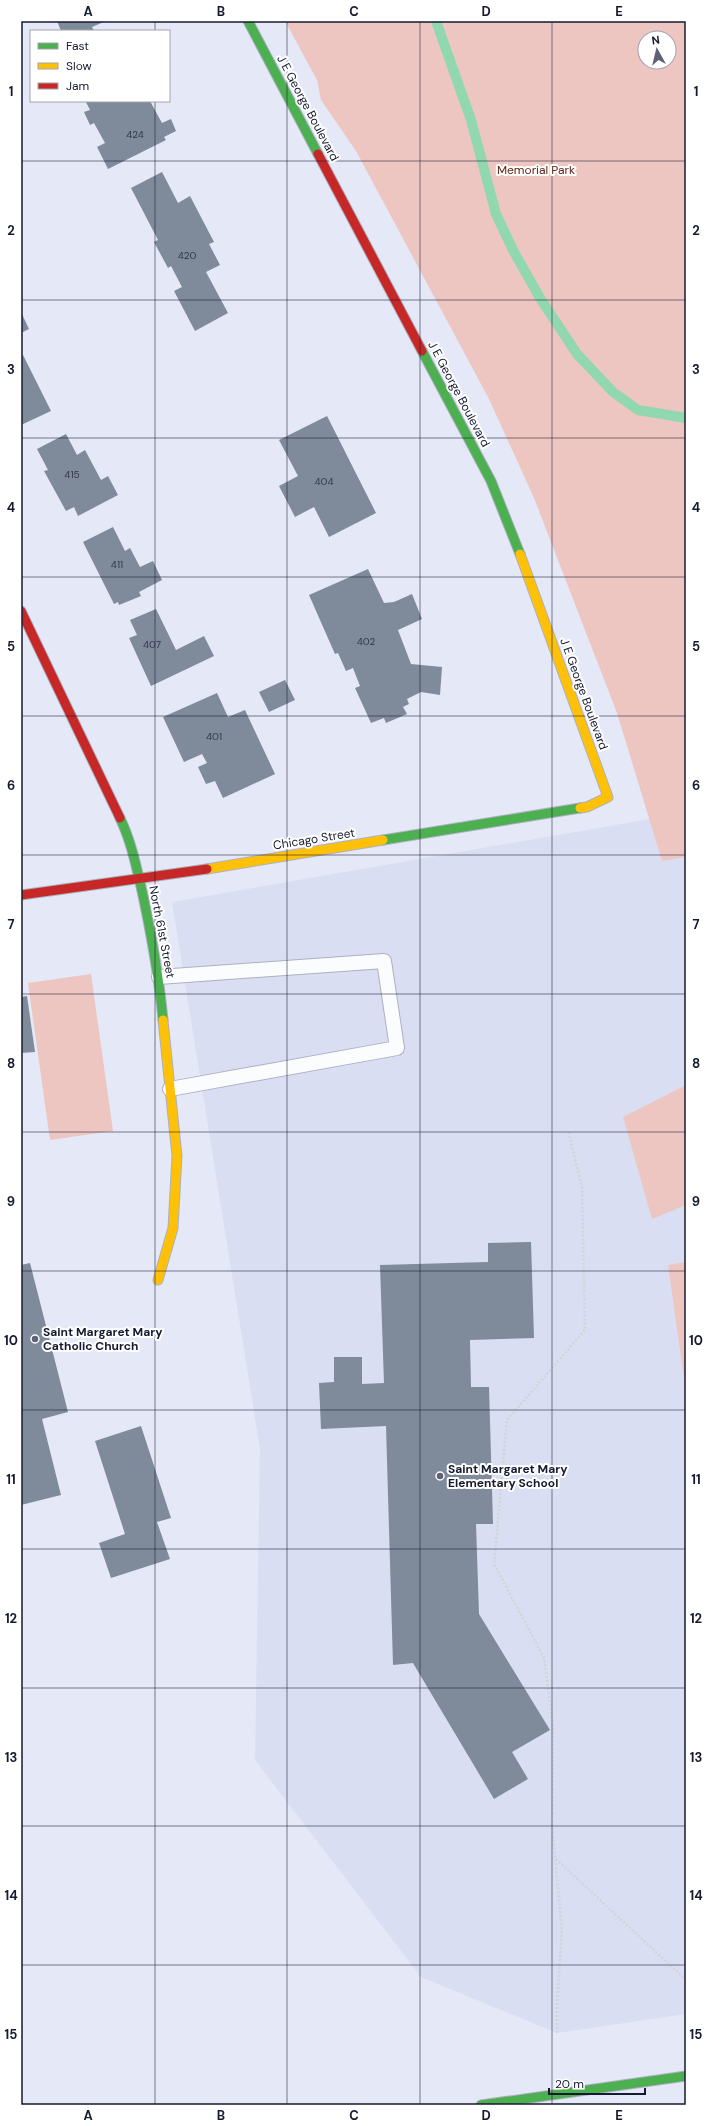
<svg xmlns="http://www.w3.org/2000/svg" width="707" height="2126" font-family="'DM Sans',sans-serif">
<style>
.built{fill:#d9def3}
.green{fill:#edc6c2;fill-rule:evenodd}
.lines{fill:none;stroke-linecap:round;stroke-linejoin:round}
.stream{stroke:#91d8b1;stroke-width:10}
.building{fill:#7f8a9b}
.lane-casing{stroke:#adb0c2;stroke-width:16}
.fast-casing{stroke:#adb0c2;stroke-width:11}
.slow-casing{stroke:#adb0c2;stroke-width:11}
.jam-casing{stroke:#adb0c2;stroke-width:11}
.path{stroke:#d3d4d9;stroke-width:2.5;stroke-dasharray:2 2;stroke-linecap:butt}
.lane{stroke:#fbfcfe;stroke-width:14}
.fast{stroke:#4caf50;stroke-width:9}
.slow{stroke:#ffc107;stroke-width:9}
.jam{stroke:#c62828;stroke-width:9}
.grid{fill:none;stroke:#161a30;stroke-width:1;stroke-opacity:0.55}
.poi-dot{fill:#5e6275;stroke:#fff;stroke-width:1.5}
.labels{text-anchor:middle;stroke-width:4;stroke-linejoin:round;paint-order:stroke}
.number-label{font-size:10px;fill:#30364b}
.street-label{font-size:12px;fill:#161a30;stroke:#fff}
.park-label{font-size:12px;fill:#612212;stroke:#fff}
.poi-label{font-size:12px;font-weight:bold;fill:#161a30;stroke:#fff;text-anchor:start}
.neatline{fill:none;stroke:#161a30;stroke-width:1.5}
.grid-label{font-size:13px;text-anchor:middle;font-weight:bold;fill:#161a30}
</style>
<rect width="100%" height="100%" fill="#e5e8f6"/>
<!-- built -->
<polygon class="built" points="650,819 662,861 686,857 686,2014 557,2033 421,1977 255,1760 260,1449 172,902"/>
<!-- green -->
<g class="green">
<path d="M285 21H686V857L662 861 617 713 534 498 489 399 356 151 321 100 317 80ZM645 38H669V62H645Z"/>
<polygon points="91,974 113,1131 50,1140 28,983"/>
<polygon points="686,1085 686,1205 652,1219 623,1117"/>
<polygon points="686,1262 686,1393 668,1265"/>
</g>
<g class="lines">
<!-- stream -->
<polyline class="stream" points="436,21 471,120 496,214 514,252 540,298 577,354 613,392 638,410 686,418"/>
</g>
<!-- building -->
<g class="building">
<polygon points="57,21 106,21 92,27 94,31 61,31"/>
<polygon points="88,101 150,101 162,123 171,119 176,131 164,137 166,140 108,169 97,147 105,143 94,123 90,125 84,112 90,110 86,102"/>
<polygon points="162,172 178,203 190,196 214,242 209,244 220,265 206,272 228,313 195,331 174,291 182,287 171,266 168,268 154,242 158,240 131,188"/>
<polygon points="21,312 29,329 21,333"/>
<polygon points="23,355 51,411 21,425 21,356"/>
<polygon points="327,416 376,513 329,537 314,507 295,517 279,486 298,476 279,440"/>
<polygon points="66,434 77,455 85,450 101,480 108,476 118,495 78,516 74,507 66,511 44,471 48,470 37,449"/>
<polygon points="113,527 125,551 130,548 140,567 153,561 162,580 139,592 141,596 119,605 118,602 114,604 83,542"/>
<polygon points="368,569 384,603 394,602 412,594 422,619 398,630 411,664 442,667 440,695 421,692 407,699 409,704 403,707 407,714 386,723 384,718 371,723 355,688 360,686 353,668 346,671 338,653 335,654 309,595"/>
<polygon points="156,609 176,650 204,636 214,656 151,686 129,638 137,635 130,620"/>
<polygon points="285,680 295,700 269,712 259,692"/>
<polygon points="217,693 228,717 245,710 275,774 223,798 215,781 206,784 198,767 207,763 202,754 184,762 163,717"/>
<polygon points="27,996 35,1052 21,1053 21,997"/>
<polygon points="531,1242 534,1338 470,1340 471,1387 489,1387 493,1524 476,1524 479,1614 550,1730 512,1752 528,1779 494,1799 413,1663 393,1665 386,1426 321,1429 319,1383 334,1382 334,1357 362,1357 362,1384 384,1383 380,1265 488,1262 488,1243"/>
<polygon points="30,1263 68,1412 42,1419 61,1495 21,1505 21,1265"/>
<polygon points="141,1426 171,1518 157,1522 170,1559 111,1578 99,1543 125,1534 95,1441"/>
</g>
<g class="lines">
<!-- lane casing -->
<g class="lane-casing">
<polyline id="lane" points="159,977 384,961 397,1048 170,1089"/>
</g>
<!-- fast casing -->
<g class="fast-casing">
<g id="fast">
<polyline points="248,21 318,154"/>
<polyline points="422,351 491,481 520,554"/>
<path d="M120 818C131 841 136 865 142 891 151 933 159 976 163 1020"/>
<polyline points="383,840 580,808"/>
<polyline points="481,2105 686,2076"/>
</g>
</g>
<!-- slow casing -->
<g class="slow-casing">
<g id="slow">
<polyline points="520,554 608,797 587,807 580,808"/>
<polyline points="207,869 383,840"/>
<polyline points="158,1280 173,1228 177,1156 163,1020"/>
</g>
</g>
<!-- jam casing -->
<g class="jam-casing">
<g id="jam">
<polyline points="318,154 422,351"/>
<polyline points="21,611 120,818"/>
<polyline points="21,895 207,869"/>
</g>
</g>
<!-- path -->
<g class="path">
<polyline points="556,1859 686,1980"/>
<polyline points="557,2033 557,2005 562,1930 552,1825 553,1724 544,1658 494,1564 507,1420 585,1330 582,1187 568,1130"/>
</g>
<!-- lane -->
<use href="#lane" class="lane"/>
<!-- fast -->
<use href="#fast" class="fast"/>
<!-- slow -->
<use href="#slow" class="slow"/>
<!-- jam -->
<use href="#jam" class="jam"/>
</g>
<!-- grid -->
<path class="grid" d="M155 21V31M287 21V2105M420 21V2105M552 21V2105M155 101V2105M21 161H686M21 300H686M21 438H686M21 577H686M21 716H686M21 855H686M21 994H686M21 1132H686M21 1271H686M21 1410H686M21 1549H686M21 1688H686M21 1826H686M21 1965H686"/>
<!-- markers -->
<g class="poi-dot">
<circle cx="35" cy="1339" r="4"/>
<circle cx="440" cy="1476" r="4"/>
</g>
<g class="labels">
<!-- number labels -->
<g class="number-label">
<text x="135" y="138">424</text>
<text x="187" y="259">420</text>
<text x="72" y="478">415</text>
<text x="324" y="485">404</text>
<text x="117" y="568">411</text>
<text x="366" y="645">402</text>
<text x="152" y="648">407</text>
<text x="214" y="740">401</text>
</g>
<!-- street labels -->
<g class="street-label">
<text transform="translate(308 108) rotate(62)" y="4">J E George Boulevard</text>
<text transform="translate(459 394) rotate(62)" y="4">J E George Boulevard</text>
<text transform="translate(584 694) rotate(70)" y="4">J E George Boulevard</text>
<text transform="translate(314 839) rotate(-9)" y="4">Chicago Street</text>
<text transform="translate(162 932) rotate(79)" y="4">North 61st Street</text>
</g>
<!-- park labels -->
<g class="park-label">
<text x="536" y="174">Memorial Park</text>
</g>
<!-- poi labels -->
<g class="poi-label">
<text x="43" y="1336">Saint Margaret Mary<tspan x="43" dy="14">Catholic Church</tspan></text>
<text x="448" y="1473">Saint Margaret Mary<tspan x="448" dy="14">Elementary School</tspan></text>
</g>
</g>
<!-- border -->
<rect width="707" height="2126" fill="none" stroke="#ffffff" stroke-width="44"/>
<!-- legend -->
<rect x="30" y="30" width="140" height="72" fill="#ffffff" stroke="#a2a3ac"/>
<rect x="38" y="43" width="20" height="6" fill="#4caf50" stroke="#a2a3ac"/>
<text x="66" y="50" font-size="12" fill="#161a30">Fast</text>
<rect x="38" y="63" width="20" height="6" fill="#ffc107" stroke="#a2a3ac"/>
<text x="66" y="70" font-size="12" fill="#161a30">Slow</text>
<rect x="38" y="83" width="20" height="6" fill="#c62828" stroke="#a2a3ac"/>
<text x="66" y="90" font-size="12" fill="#161a30">Jam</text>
<!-- north arrow -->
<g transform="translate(657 50) rotate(352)"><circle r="19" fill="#ffffff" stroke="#a2a3ac"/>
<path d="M0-3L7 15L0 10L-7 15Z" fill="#5e6275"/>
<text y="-6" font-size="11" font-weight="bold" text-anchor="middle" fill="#161a30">N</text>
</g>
<!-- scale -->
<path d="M549 2088v6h96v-6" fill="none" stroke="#161a30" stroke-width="2"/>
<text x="555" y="2088" font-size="12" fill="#161a30" stroke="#ffffff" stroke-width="3" paint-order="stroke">20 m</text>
<rect x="22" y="22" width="663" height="2082" class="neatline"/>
<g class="grid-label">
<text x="88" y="16">A</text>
<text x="221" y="16">B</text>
<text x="354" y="16">C</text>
<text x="486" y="16">D</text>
<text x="619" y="16">E</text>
<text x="11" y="96">1</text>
<text x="696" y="96">1</text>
<text x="11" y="235">2</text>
<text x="696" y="235">2</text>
<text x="11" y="374">3</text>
<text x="696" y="374">3</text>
<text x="11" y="512">4</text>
<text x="696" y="512">4</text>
<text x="11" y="651">5</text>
<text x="696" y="651">5</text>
<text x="11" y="790">6</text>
<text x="696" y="790">6</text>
<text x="11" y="929">7</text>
<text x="696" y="929">7</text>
<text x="11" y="1068">8</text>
<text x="696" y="1068">8</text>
<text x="11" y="1206">9</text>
<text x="696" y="1206">9</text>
<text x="11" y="1345">10</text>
<text x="696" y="1345">10</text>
<text x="11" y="1484">11</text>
<text x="696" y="1484">11</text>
<text x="11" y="1623">12</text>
<text x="696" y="1623">12</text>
<text x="11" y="1762">13</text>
<text x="696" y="1762">13</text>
<text x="11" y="1900">14</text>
<text x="696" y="1900">14</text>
<text x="11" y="2039">15</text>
<text x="696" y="2039">15</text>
<text x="88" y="2120">A</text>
<text x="221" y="2120">B</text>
<text x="354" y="2120">C</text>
<text x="486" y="2120">D</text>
<text x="619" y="2120">E</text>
</g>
</svg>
